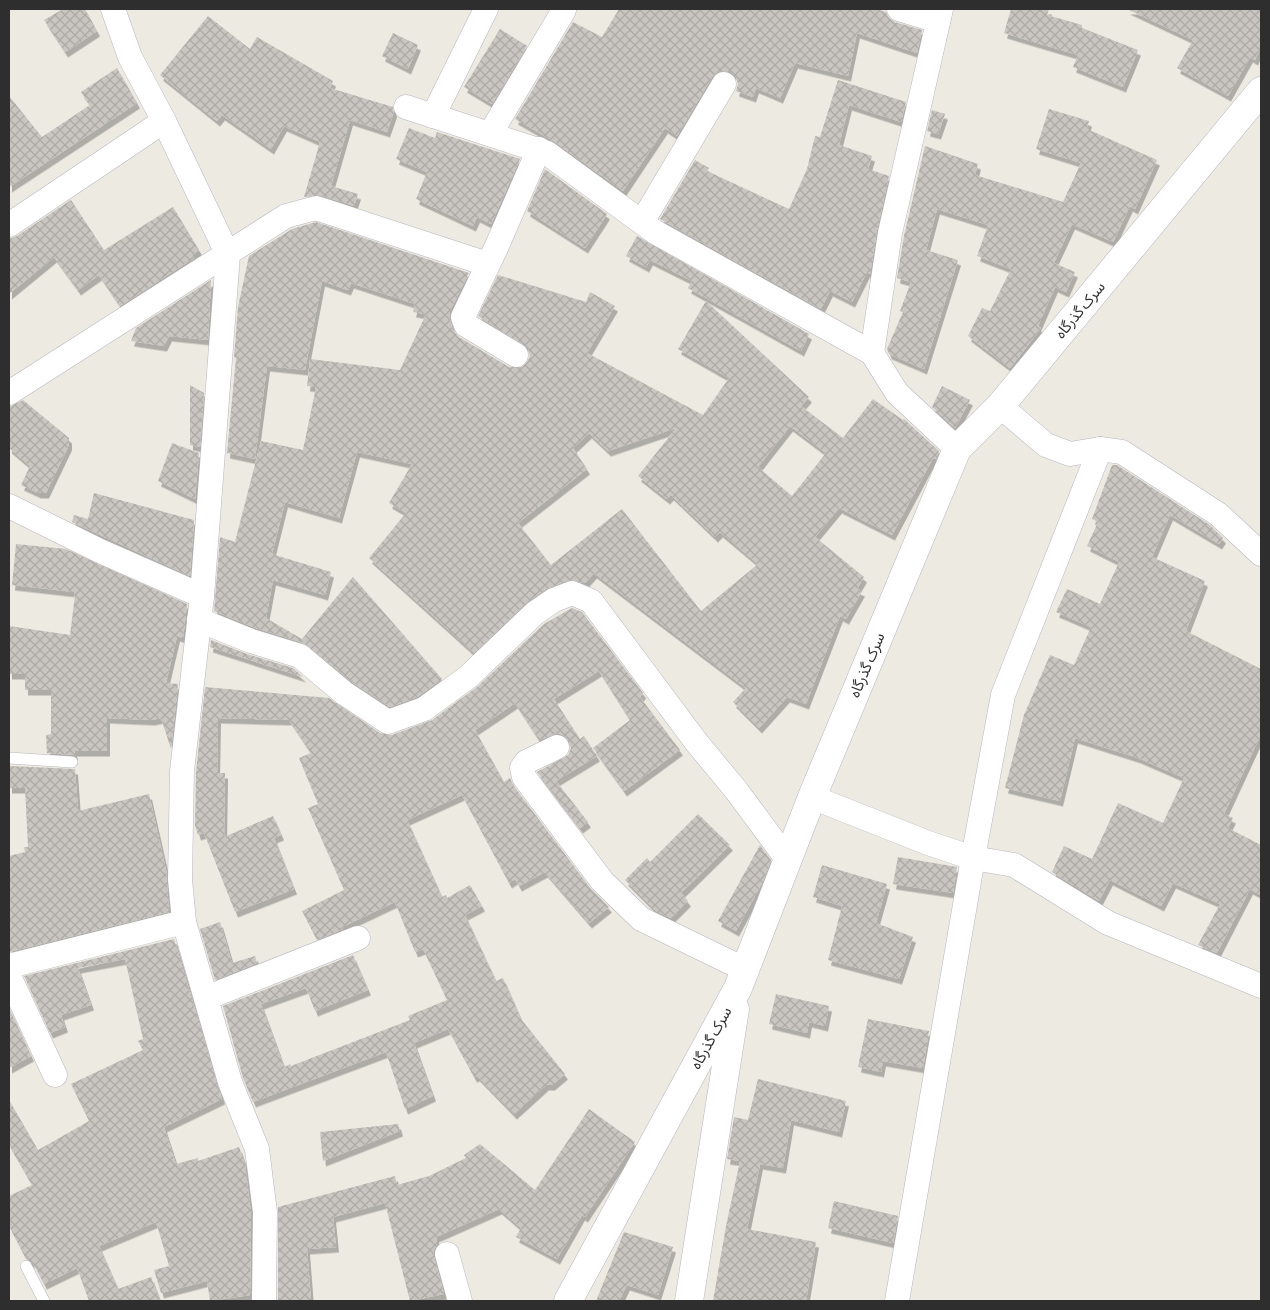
<svg xmlns="http://www.w3.org/2000/svg" width="1270" height="1310" font-family="'Sofia Sans Condensed','Noto Sans Arabic',sans-serif">
<style>
.building{fill:url(#building-cross-hatch);fill-rule:evenodd;filter:url(#shadow)}
.lines{fill:none;stroke-linecap:round;stroke-linejoin:round}
.lane-casing{stroke:#b6b6c0;stroke-width:12}
.street-casing{stroke:#b6b6c0;stroke-width:25}
.secondary-casing{stroke:#b6b6c0;stroke-width:29}
.lane{stroke:#fff;stroke-width:11}
.street{stroke:#fff;stroke-width:24}
.secondary{stroke:#fff;stroke-width:28}
.labels{text-anchor:middle;stroke-width:4;stroke-linejoin:round;paint-order:stroke}
.street-label{font-size:15px;fill:#2e2e2e;stroke:#fff}
</style>
<defs>
<pattern id="building-cross-hatch" width="8" height="8" patternUnits="userSpaceOnUse" patternTransform="scale(1.25)"><rect width="8" height="8" fill="#c9c6c1"/><path d="M0 0l8 8M0 8l8-8" fill="none" stroke="#adaaa6"/></pattern>
<filter id="shadow"><feDropShadow dx="3" dy="5.5" stdDeviation="0" flood-color="#0004"/></filter>
</defs>
<rect width="100%" height="100%" fill="#edeae2"/>
<!-- building -->
<g class="building">
<polygon points="63,9 85,9 97,31 65,52 44,20"/>
<polygon points="619,9 876,9 886,12 889,18 895,22 922,30 917,53 857,33 848,76 795,63 780,98 756,88 753,97 736,91 738,84 736,77 731,72 718,72 712,77 677,136 665,128 623,191 555,142 515,119 573,22 602,37"/>
<polygon points="1011,9 1049,9 1047,15 1082,25 1082,28 1138,50 1123,87 1073,67 1078,55 1004,33"/>
<polygon points="1127,9 1261,9 1261,47 1255,60 1250,57 1228,96 1177,68 1193,40"/>
<polygon points="208,16 250,49 257,37 333,81 330,88 393,107 394,112 387,132 350,120 331,186 358,194 354,206 320,195 304,197 320,142 284,126 271,149 222,115 217,121 160,75"/>
<polygon points="500,29 527,46 492,104 464,87"/>
<polygon points="393,33 418,45 408,69 382,56"/>
<polygon points="117,68 137,103 9,187 9,96 42,137 90,105 81,92"/>
<polygon points="838,80 906,102 901,122 849,105 839,145 872,156 868,169 889,176 877,230 870,274 867,272 852,302 830,291 821,309 660,219 695,160 709,168 707,171 789,209 807,169 815,136 820,137"/>
<polygon points="1049,109 1089,121 1087,129 1157,160 1135,209 1130,206 1113,242 1072,224 1054,263 1075,272 1066,292 1055,287 1038,326 1041,328 1010,368 968,336 982,308 990,311 1011,269 977,256 988,225 937,209 926,250 958,260 924,369 889,354 887,349 903,312 900,311 911,282 897,278 904,236 925,146 978,164 975,175 1063,202 1081,163 1036,149"/>
<polygon points="932,110 945,114 938,134 927,131"/>
<polygon points="409,128 435,138 437,132 520,159 491,224 477,217 473,226 416,199 427,172 396,159"/>
<polygon points="545,169 607,214 585,248 527,211"/>
<polygon points="71,200 104,250 173,207 199,250 192,255 194,258 120,306 99,275 78,290 54,257 9,294 9,239 17,236"/>
<path d="M316 222 469 273 450 311 449 317 453 330 459 337 509 367H522L527 362 530 356 528 348 478 316 498 275 586 302 590 292 615 306 587 353 703 415 729 378 678 349 706 301 809 397 801 406 843 438 873 399 903 420 904 419 939 451 936 459 933 458 892 535 839 508 815 537 864 577 857 589 862 591 846 619 840 616 806 704 787 697 759 728 733 702 746 688 594 573 585 583 568 580 546 589 526 603 474 653 369 558 406 513 389 503 412 464 357 452 339 518 285 502 272 554 331 572 325 595 273 580 266 618 302 639 353 577 442 679 417 697 390 707 352 682 304 643 256 628 214 611 220 537 235 542 261 441 303 450 316 387 307 386 310 359 400 370 426 314 413 312 415 304 351 283 348 290 322 281 305 370 267 366 255 459 227 453 236 358 234 357 238 307 249 256 292 229ZM790 426 826 453 792 496 758 467ZM676 428 638 476 667 499 671 495 715 537 720 532 758 564 701 611 622 509 551 565 518 523 587 469 573 448 589 433 608 451Z"/>
<polygon points="637,236 809,334 801,351 688,288 692,281 650,260 646,267 626,256"/>
<polygon points="211,280 208,340 169,336 164,346 131,341 136,328"/>
<polygon points="190,385 204,393 200,447 190,445"/>
<polygon points="942,386 970,400 955,428 932,407"/>
<polygon points="23,400 69,438 69,445 46,493 38,493 21,485 30,466 9,448 9,407"/>
<polygon points="172,443 199,453 195,499 158,481"/>
<polygon points="1112,465 1117,465 1210,525 1223,538 1219,544 1170,515 1152,557 1205,581 1186,631 1261,669 1261,734 1224,814 1233,818 1228,828 1261,845 1261,895 1250,889 1217,953 1198,945 1220,904 1173,883 1161,906 1110,880 1099,901 1052,872 1064,846 1092,859 1118,803 1163,823 1184,778 1138,758 1075,738 1060,801 1005,788 1024,715 1050,655 1074,665 1091,627 1056,612 1067,589 1100,604 1119,562 1087,546 1098,522 1092,519"/>
<polygon points="94,493 194,520 190,576 72,522 74,515 88,519"/>
<polygon points="16,544 66,549 187,604 183,638 177,636 166,683 178,684 171,749 161,718 152,720 107,718 107,751 74,751 75,755 47,753 46,735 51,734 51,690 25,690 25,674 9,674 9,626 70,635 75,595 74,592 12,585"/>
<polygon points="572,608 582,612 643,693 640,697 680,750 624,791 593,748 630,720 599,671 554,699 580,739 584,736 597,756 556,781 588,822 580,828 537,772 568,755 571,748 565,736 558,733 539,740 515,703 475,730 504,782 510,778 513,785 591,889 609,907 589,923 545,872 519,886 515,879 509,883 462,795 407,820 442,897 446,895 447,898 470,885 482,906 465,915 496,981 503,978 521,1019 565,1074 552,1085 546,1085 514,1114 477,1076 474,1077 448,1029 414,1043 433,1096 405,1109 386,1052 253,1102 243,1078 223,1006 353,955 368,990 315,1011 306,988 261,1004 284,1067 290,1064 291,1066 410,1020 408,1016 447,1000 423,949 415,952 395,902 342,927 343,929 317,940 302,911 344,890 308,808 318,804 299,758 311,753 289,720 218,718 217,773 225,773 224,837 273,816 281,835 274,838 294,889 235,912 204,833 198,835 195,825 196,772 205,687 329,698 380,733 392,735 432,720 477,687 544,624"/>
<polygon points="211,640 247,654 293,668 303,677 210,647"/>
<polygon points="9,766 75,769 78,811 149,794 166,870 169,912 9,952 9,856 25,852 24,847 28,847 25,788 9,788"/>
<polygon points="698,814 730,845 681,893 688,901 671,918 656,911 625,880 647,858 650,862"/>
<polygon points="760,845 771,860 763,881 736,931 718,921"/>
<polygon points="898,857 957,867 953,893 893,884"/>
<polygon points="822,865 887,884 876,923 913,937 899,979 828,960 842,906 813,897"/>
<polygon points="220,922 232,963 255,956 257,963 215,980 200,929"/>
<polygon points="174,939 222,1099 164,1127 176,1164 198,1158 198,1161 239,1147 245,1164 251,1213 250,1295 210,1301 207,1281 161,1293 154,1270 169,1266 156,1222 99,1246 118,1289 151,1277 160,1301 89,1301 77,1268 44,1284 33,1263 26,1259 9,1226 9,1196 32,1185 9,1145 9,1100 38,1150 89,1121 71,1084 143,1050 138,1041 143,1039 125,959 78,968 91,1005 61,1015 65,1027 50,1033 24,976"/>
<polygon points="776,994 829,1006 825,1026 809,1022 807,1033 769,1024"/>
<polygon points="9,1008 31,1056 9,1068"/>
<polygon points="868,1019 929,1031 923,1068 883,1061 881,1072 858,1067"/>
<polygon points="758,1079 846,1101 839,1132 791,1120 783,1168 760,1164 747,1229 816,1242 806,1301 713,1301 726,1226 740,1161 727,1159 734,1117 748,1120"/>
<polygon points="589,1109 635,1142 585,1217 582,1215 557,1259 516,1237 521,1228 499,1209 436,1237 437,1244 434,1250 434,1257 444,1294 410,1301 385,1203 333,1217 336,1247 307,1249 311,1301 278,1301 278,1207 395,1176 397,1185 429,1176 466,1158 464,1155 480,1144 535,1190"/>
<polygon points="398,1124 400,1131 323,1161 320,1132"/>
<polygon points="834,1201 898,1216 893,1243 828,1228"/>
<polygon points="624,1232 673,1247 658,1295 627,1285 619,1301 596,1301"/>
</g>
<g class="lines">
<!-- lane casing -->
<g class="lane-casing">
<g id="lane">
<polyline points="9,758 72,762"/>
<polyline points="26,1266 44,1301"/>
</g>
</g>
<!-- street casing -->
<g class="street-casing">
<g id="street">
<polyline points="113,9 130,57 164,121 228,255 202,596 182,771 180,879 184,922 230,1082 257,1149 265,1212 264,1301"/>
<polyline points="899,9 938,21"/>
<polyline points="406,107 547,153 655,232 872,353 897,393 957,449"/>
<polyline points="433,116 486,9"/>
<polyline points="490,134 564,10"/>
<polyline points="642,222 724,84"/>
<polyline points="9,225 164,121"/>
<polyline points="872,353 890,233 941,9"/>
<polyline points="516,355 466,325 463,317 496,248 539,149"/>
<polyline points="9,393 286,216 316,208 487,264"/>
<polyline points="1000,406 1046,445 1070,454 1100,449 1122,452 1218,514 1261,554"/>
<polyline points="9,506 100,551 202,596"/>
<polyline points="199,620 251,641 300,656 344,693 388,722 424,709 468,677 535,613 554,600 572,593 591,601 697,743 736,790 787,859"/>
<polyline points="557,747 526,762 522,768 524,777 602,881 641,919 744,969"/>
<polyline points="812,797 928,843 973,858 1014,865 1108,923 1261,986"/>
<polyline points="9,966 184,922"/>
<polyline points="9,976 55,1075"/>
<polyline points="206,998 358,938"/>
<polyline points="447,1254 460,1301"/>
<polyline points="897,1301 973,858 1003,695 1100,449"/>
</g>
</g>
<!-- secondary casing -->
<g class="secondary-casing">
<g id="secondary">
<polyline points="568,1301 738,988 812,797 957,449 1000,406 1261,91"/>
<polyline points="689,1301 735,1009"/>
</g>
</g>
<!-- lane -->
<use href="#lane" class="lane"/>
<!-- street -->
<use href="#street" class="street"/>
<!-- secondary -->
<use href="#secondary" class="secondary"/>
</g>
<g class="labels">
<!-- street labels -->
<g class="street-label">
<text transform="translate(1080 310) rotate(-50)" y="5">سرک گذرگاه</text>
<text transform="translate(867 665) rotate(-67)" y="5">سرک گذرگاه</text>
<text transform="translate(711 1038) rotate(-61)" y="5">سرک گذرگاه</text>
</g>
</g>
<!-- border -->
<rect width="1270" height="1310" fill="none" stroke="#2e2e2e" stroke-width="20"/>
</svg>
